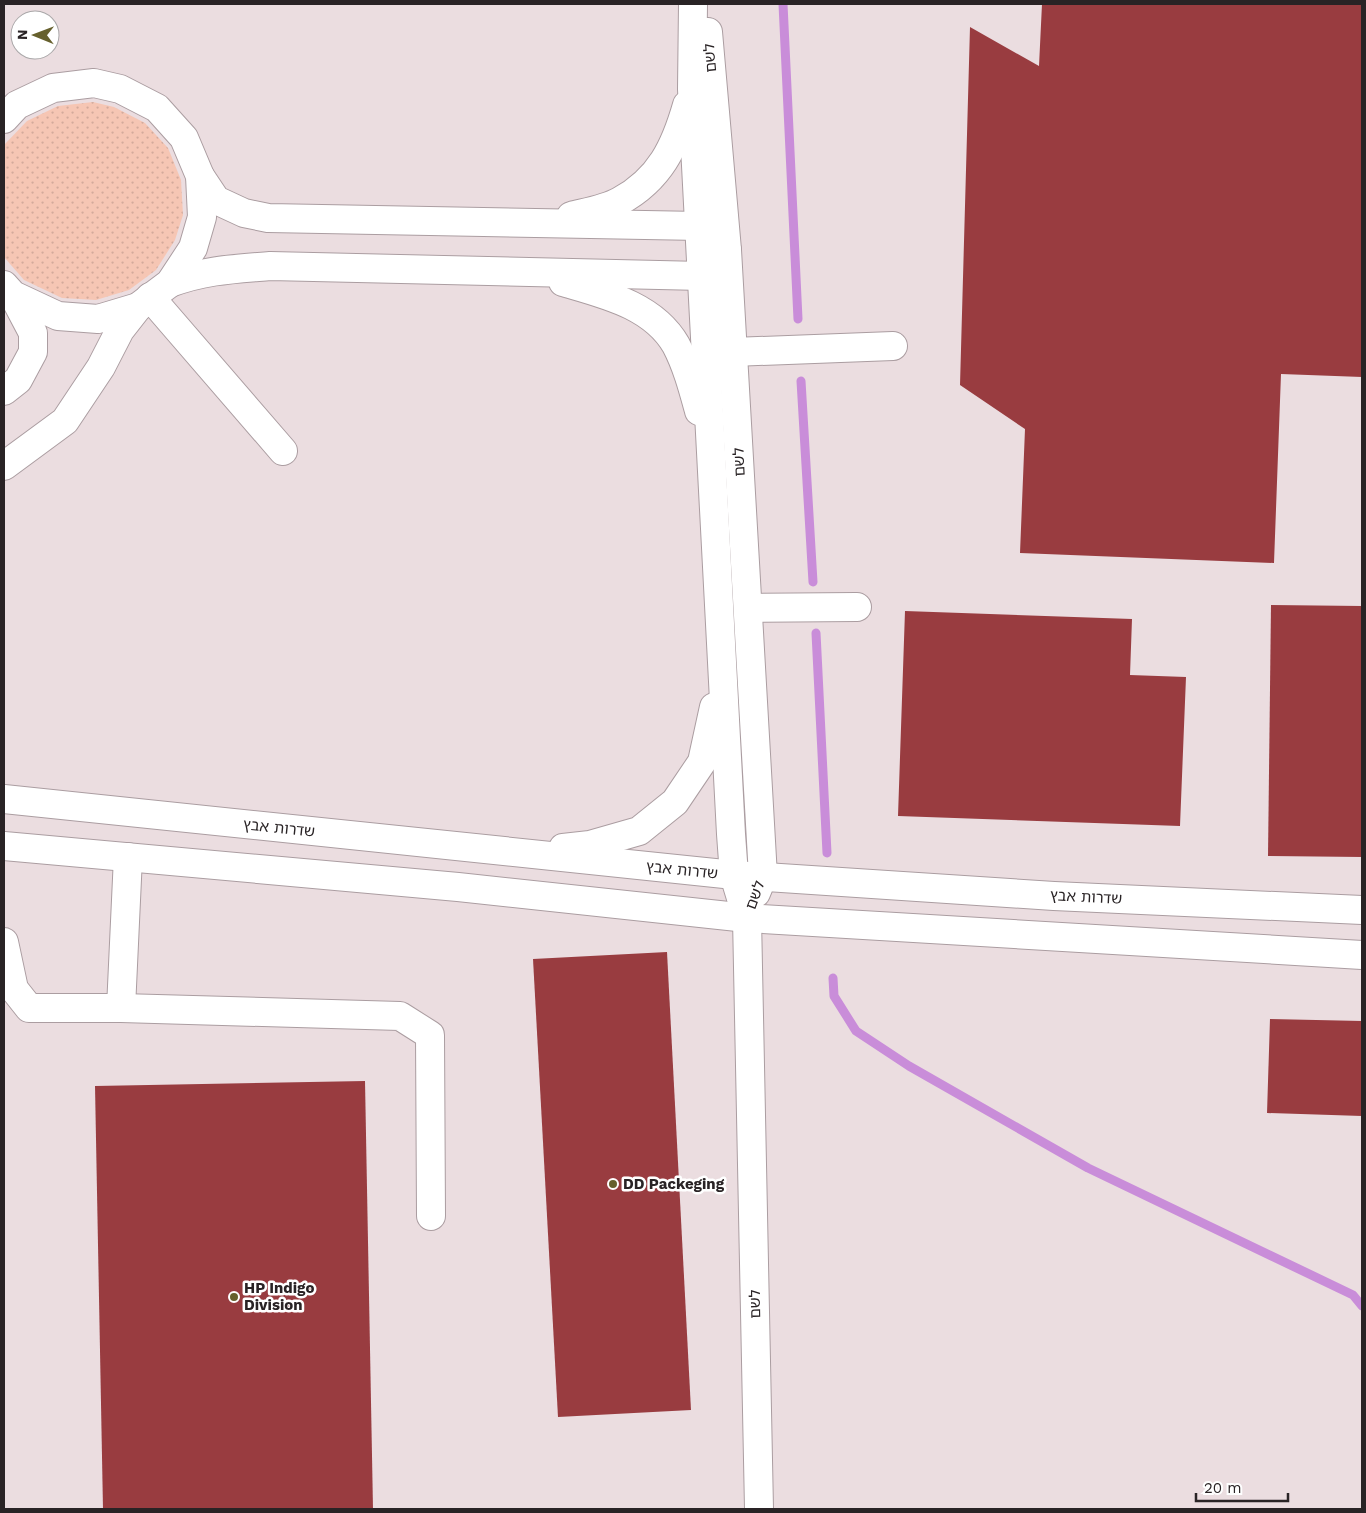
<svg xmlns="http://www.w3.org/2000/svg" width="1366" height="1513" font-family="'Work Sans','Noto Sans Hebrew',sans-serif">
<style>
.park{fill:url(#park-dots)}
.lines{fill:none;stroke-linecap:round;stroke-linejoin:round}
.stream{stroke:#c98dd9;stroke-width:9}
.building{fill:#993c40}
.minor-casing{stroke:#ab9da1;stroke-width:30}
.minor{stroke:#fff;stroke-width:28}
.poi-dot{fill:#66602d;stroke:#fff;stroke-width:2}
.labels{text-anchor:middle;stroke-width:5;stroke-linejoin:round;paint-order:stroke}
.street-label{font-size:15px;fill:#292325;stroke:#fff}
.poi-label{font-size:15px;font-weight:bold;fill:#292325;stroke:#fff;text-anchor:start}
</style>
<defs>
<pattern id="park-dots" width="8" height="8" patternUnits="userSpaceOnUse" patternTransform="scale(1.25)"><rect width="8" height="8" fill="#f6c6b4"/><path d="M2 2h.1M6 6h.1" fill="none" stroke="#d3aa9b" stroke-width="1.8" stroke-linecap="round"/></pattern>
</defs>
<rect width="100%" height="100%" fill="#ebdde0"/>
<!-- park -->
<polygon class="park" points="93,102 114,107 145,123 168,148 181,180 183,215 175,240 156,270 129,290 96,300 62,298 24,280 4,257 4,145 27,121 58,106"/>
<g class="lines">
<!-- stream -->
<g class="stream">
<polyline points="783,4 798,319"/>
<polyline points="801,381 813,582"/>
<polyline points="816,633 827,853"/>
<polyline points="833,978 834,996 856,1031 909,1066 1088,1168 1353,1295 1362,1306"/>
</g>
</g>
<!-- building -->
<g class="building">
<polygon points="1042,4 1362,4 1362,377 1281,374 1274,563 1020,553 1025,429 960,385 970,27 1039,66"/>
<polygon points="1271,605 1362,606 1362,857 1268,856"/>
<polygon points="905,611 1132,619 1130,675 1186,677 1180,826 898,816"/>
<polygon points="667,952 691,1410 558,1417 533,959"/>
<polygon points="1270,1019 1362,1021 1362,1116 1267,1113"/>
<polygon points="365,1081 373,1509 103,1509 95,1086"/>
</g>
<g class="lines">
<!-- minor casing -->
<g class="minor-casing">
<g id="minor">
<polyline points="693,4 692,89 731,834 734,875 747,918 759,1509"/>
<polyline points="708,32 727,250 763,876 756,893"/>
<polyline points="4,119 17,105 53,88 94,83 120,89 157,108 184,138 200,176 202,217 193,248 170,283 138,307 98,319 58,316 13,295 4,285"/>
<path d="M571 216C587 212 606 209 620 201 660 179 675 147 687 105"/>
<path d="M563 282C604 294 653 305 676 345 687 366 693 389 699 411"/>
<path d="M170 283C205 270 234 269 270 266L702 276 727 250 700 226 268 218 244 213 216 200 200 176"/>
<polyline points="150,297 283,451"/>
<polyline points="733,352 893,346"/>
<polyline points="4,391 18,380 33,352 33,333 13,295"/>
<polyline points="4,466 65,421 101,367 120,330 138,307"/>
<polyline points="748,608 857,607"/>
<polyline points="4,799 734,875 1054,896 1362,910"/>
<polyline points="4,846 458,887 747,918 1362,955"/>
<polyline points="563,848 590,845 639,831 675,802 702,762 714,707"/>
<polyline points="4,942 14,989 29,1008 121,1008 400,1016 430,1035 431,1216"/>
<polyline points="121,1008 128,857"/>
</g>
</g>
<!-- minor -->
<use href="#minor" class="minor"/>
</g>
<!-- markers -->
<g class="poi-dot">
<circle cx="613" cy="1184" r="5"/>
<circle cx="234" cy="1297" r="5"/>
</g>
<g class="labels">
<!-- street labels -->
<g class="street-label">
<text transform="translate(710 58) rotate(-95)" y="5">לשם</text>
<text transform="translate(739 462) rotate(-93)" y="5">לשם</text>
<text transform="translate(279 828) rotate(6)" y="5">שדרות אבץ</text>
<text transform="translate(682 870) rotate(6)" y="5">שדרות אבץ</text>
<text transform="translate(755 895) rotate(-70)" y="5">לשם</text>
<text transform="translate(1086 897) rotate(3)" y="5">שדרות אבץ</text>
<text transform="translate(755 1304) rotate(-91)" y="5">לשם</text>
</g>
<!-- poi labels -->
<g class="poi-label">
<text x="623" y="1189">DD Packeging</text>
<text x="244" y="1293">HP Indigo<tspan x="244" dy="17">Division</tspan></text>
</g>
</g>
<!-- border -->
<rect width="1366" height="1513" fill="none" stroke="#292325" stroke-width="10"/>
<!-- north arrow -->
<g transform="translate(35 35) rotate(271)"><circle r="24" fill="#ffffff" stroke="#a9a7a8"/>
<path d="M0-4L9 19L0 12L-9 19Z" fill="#66602d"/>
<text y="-8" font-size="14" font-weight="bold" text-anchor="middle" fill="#292325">N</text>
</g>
<!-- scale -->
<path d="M1196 1493v8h92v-8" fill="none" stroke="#292325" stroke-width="2.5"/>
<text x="1204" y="1493" font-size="15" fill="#292325" stroke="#ffffff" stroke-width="4" paint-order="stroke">20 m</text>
</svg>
